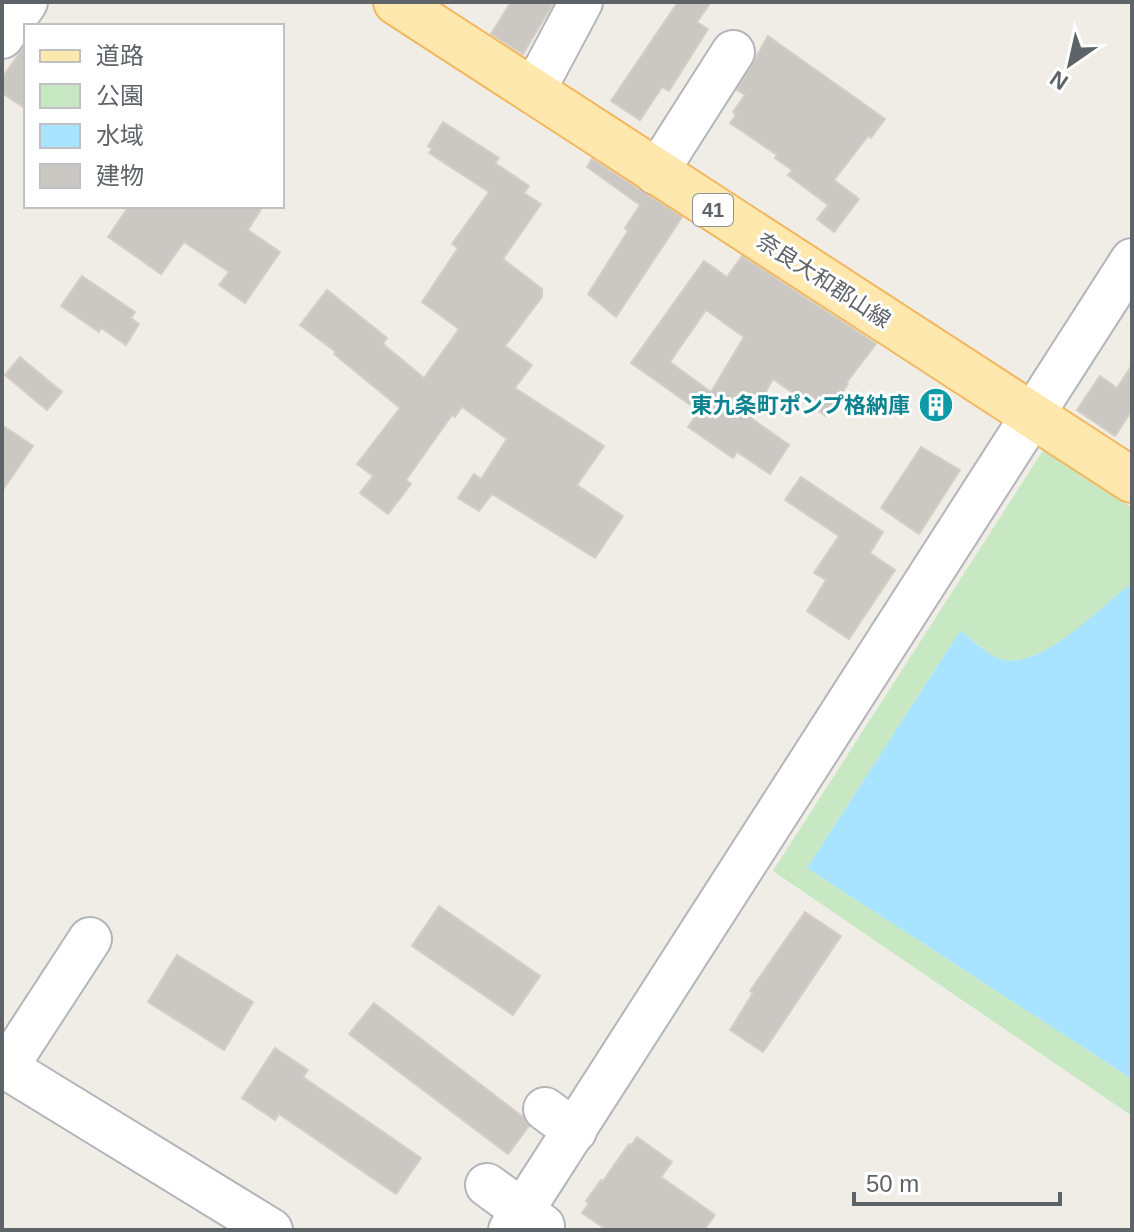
<svg xmlns="http://www.w3.org/2000/svg" width="1134" height="1232" font-family="Helvetica,'Noto Sans JP',sans-serif">
<style>
.green{fill:#c8e8c3}
.water{fill:#a8e3ff}
.building{fill:#cbc8c3;stroke:#d5cec5;stroke-width:2;fill-rule:evenodd}
.lines{fill:none;stroke-linecap:round;stroke-linejoin:round}
.minor-casing{stroke:#b2b5b9;stroke-width:46}
.major-casing{stroke:#f3b75d;stroke-width:48}
.minor{stroke:#fff;stroke-width:42}
.major{stroke:#ffe8ad;stroke-width:44}
.labels{text-anchor:middle;stroke-width:6;stroke-linejoin:round;paint-order:stroke}
.shield{fill:#fff;stroke:#8e9295;stroke-width:2}
.shield-label{font-size:20px;font-weight:bold;fill:#5e6367}
.street-label{font-size:22px;fill:#5e6367;stroke:#fff}
.culture-label{font-size:22px;font-weight:bold;fill:#0d838f;stroke:#fff;text-anchor:end}
</style>
<rect width="100%" height="100%" fill="#f0ede7"/>
<!-- green -->
<path class="green" d="M1048 451 1132 508V583C1104 606 1039 672 1001 659 987 655 973 639 960 631L807 868 1132 1079V1116L773 871 1042 452Z"/>
<!-- water -->
<path class="water" d="M1132 583V1079L807 868 960 631C972 639 987 655 1001 659 1040 672 1102 605 1132 583Z"/>
<!-- building -->
<g class="building">
<polygon points="511,2 554,2 523,54 491,34"/>
<polygon points="678,2 711,2 697,22 708,29 669,91 662,87 640,120 611,101"/>
<polygon points="768,36 885,119 871,138 868,136 834,180 859,199 834,232 817,219 828,205 788,175 792,170 775,158 777,155 730,123 736,115 733,112 745,95 737,90"/>
<polygon points="26,44 26,109 2,93 2,78"/>
<polygon points="443,122 499,158 495,163 529,186 524,193 541,204 503,259 542,289 542,297 505,346 532,365 515,388 604,446 577,485 623,516 595,558 492,494 479,511 458,498 474,474 481,479 507,439 462,407 455,417 452,415 406,480 411,484 388,514 360,493 373,476 357,464 400,408 334,354 336,352 300,325 327,290 387,338 383,344 424,378 459,329 422,302 458,248 452,244 489,192 429,153 432,149 428,146"/>
<polygon points="592,159 682,217 616,317 588,294 628,231 625,228 640,205 587,167"/>
<polygon points="129,206 263,206 248,230 280,252 245,303 219,285 229,272 184,242 161,274 108,237"/>
<path d="M742 256 876 344 847 382 848 384 826 416 773 379 751 418 789 445 770 474 737 452 733 458 688 427 699 411 631 363 704 261 727 277ZM706 310 744 337 711 392 670 362Z"/>
<polygon points="82,276 135,312 131,318 139,324 126,345 101,328 99,332 61,306"/>
<polygon points="20,357 62,392 47,410 5,375"/>
<polygon points="1132,365 1132,410 1115,436 1077,410 1100,376 1117,388"/>
<polygon points="2,425 33,446 2,491"/>
<polygon points="921,447 960,470 919,534 881,508"/>
<polygon points="801,477 883,532 870,553 895,570 849,639 807,611 826,580 814,573 839,536 785,500"/>
<polygon points="439,906 540,976 513,1015 412,946"/>
<polygon points="805,912 841,936 763,1052 730,1030 753,993 750,991"/>
<polygon points="177,955 253,1002 224,1050 148,1002"/>
<polygon points="374,1003 523,1117 529,1126 508,1154 349,1034"/>
<polygon points="275,1048 308,1070 303,1077 421,1158 396,1194 279,1114 275,1120 242,1098"/>
<polygon points="637,1137 672,1162 661,1177 715,1215 704,1230 607,1230 582,1213 589,1203 586,1201 601,1180 603,1181 629,1144 632,1145"/>
</g>
<g class="lines">
<!-- minor casing -->
<g class="minor-casing">
<g id="minor">
<polyline points="2,37 26,2"/>
<polyline points="533,92 581,2"/>
<polyline points="656,173 733,52"/>
<polyline points="2,1065 271,1230"/>
<polyline points="6,1068 90,939"/>
<polyline points="545,1109 575,1131"/>
<polyline points="487,1185 543,1226"/>
<polyline points="510,1230 1132,260"/>
</g>
</g>
<!-- major casing -->
<g class="major-casing">
<polyline id="major" points="396,2 1132,480"/>
</g>
<!-- minor -->
<use href="#minor" class="minor"/>
<!-- major -->
<use href="#major" class="major"/>
</g>
<!-- icons -->
<defs>
<g id="building-disc" transform="scale(1.8)"><circle r="9.5" fill="#0f9aa8" stroke="#fff"/><path d="M-4-6H4V6H1V3H-1V6H-4ZM-2.5-4.3h1.7v1.8h-1.7ZM.8-4.3h1.7v1.8H.8ZM-2.5-1h1.7V.8h-1.7ZM.8-1h1.7V.8H.8Z" fill="#fff"/></g>
</defs>
<g fill-rule="evenodd">
<use href="#building-disc" x="936" y="405"/>
</g>
<g class="labels">
<!-- shield labels -->
<rect class="shield" x="693" y="194" width="40" height="32" rx="6"/>
<g class="shield-label">
<text x="713" y="217">41</text>
</g>
<!-- street labels -->
<g class="street-label">
<text transform="translate(824 280) rotate(33)" y="8">奈良大和郡山線</text>
</g>
<!-- culture labels -->
<g class="culture-label">
<text x="910" y="413">東九条町ポンプ格納庫</text>
</g>
</g>
<!-- border -->
<rect width="1134" height="1232" fill="none" stroke="#5e6367" stroke-width="8"/>
<!-- legend -->
<rect x="24" y="24" width="260" height="184" fill="#ffffff" stroke="#bfc1c2" stroke-width="2"/>
<rect x="40" y="50" width="40" height="12" fill="#ffe8ad" stroke="#bfc1c2" stroke-width="2"/>
<text x="96" y="64" font-size="24" fill="#5e6367">道路</text>
<rect x="40" y="84" width="40" height="24" fill="#c8e8c3" stroke="#bfc1c2" stroke-width="2"/>
<text x="96" y="104" font-size="24" fill="#5e6367">公園</text>
<rect x="40" y="124" width="40" height="24" fill="#a8e3ff" stroke="#bfc1c2" stroke-width="2"/>
<text x="96" y="144" font-size="24" fill="#5e6367">水域</text>
<rect x="40" y="164" width="40" height="24" fill="#cbc8c3" stroke="#bfc1c2" stroke-width="2"/>
<text x="96" y="184" font-size="24" fill="#5e6367">建物</text>
<!-- north arrow -->
<g transform="translate(1070 64) rotate(214)" stroke="#ffffff" stroke-width="6" paint-order="stroke">
<path d="M0-6L14 30L0 20L-14 30Z" fill="#5e6367"/>
<text y="-12" font-size="22" font-weight="bold" text-anchor="middle" fill="#5e6367">N</text>
</g>
<!-- scale -->
<path d="M854 1192v12h206v-12" fill="none" stroke="#5e6367" stroke-width="4"/>
<text x="866" y="1192" font-size="24" fill="#5e6367" stroke="#ffffff" stroke-width="6" paint-order="stroke">50 m</text>
</svg>
